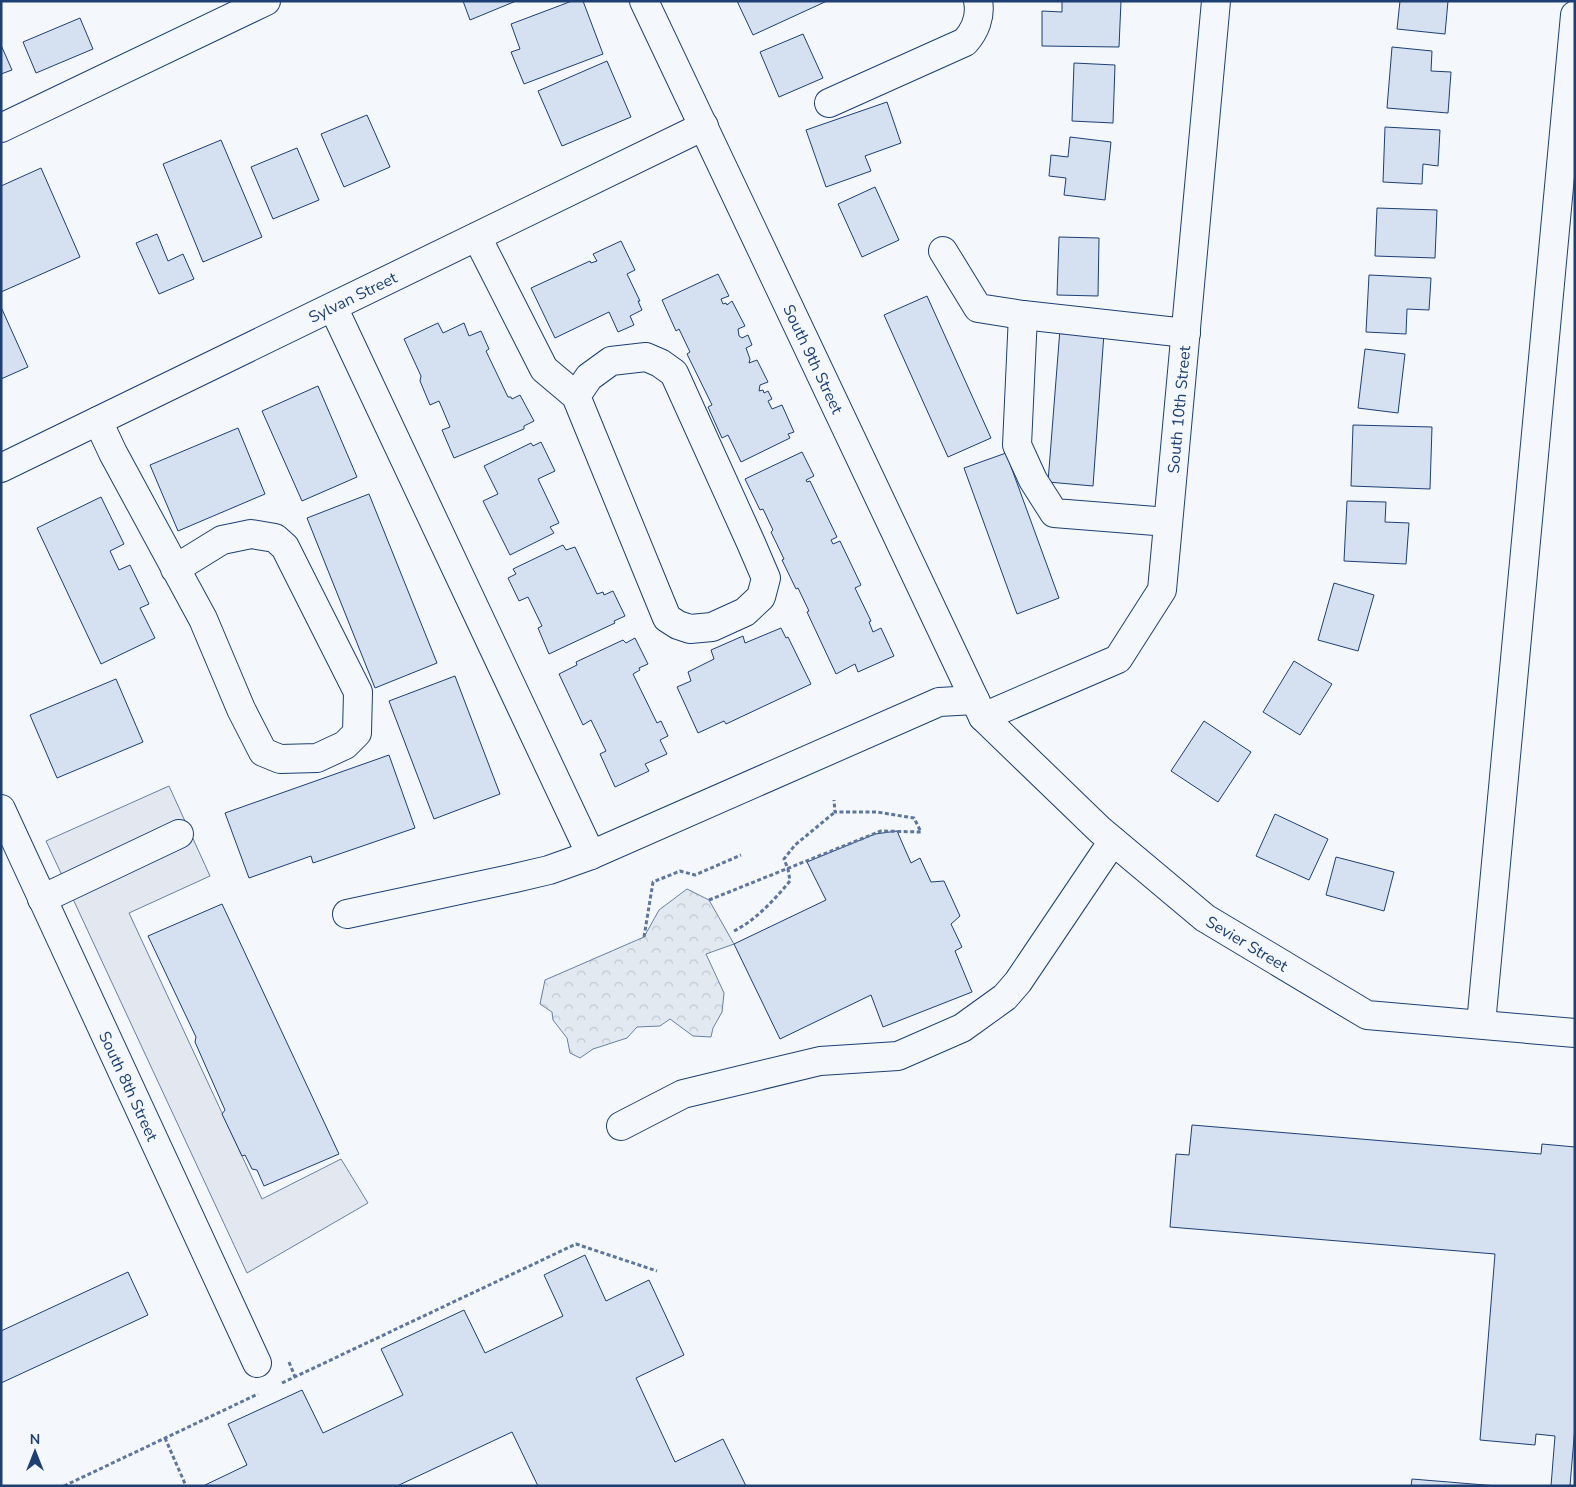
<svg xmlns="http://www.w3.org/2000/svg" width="1576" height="1487" font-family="'Nunito Sans',sans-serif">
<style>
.park{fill:url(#park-crowns);stroke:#687fa3}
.parking{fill:#e3e8f0;stroke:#687fa3}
.building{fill:#d5e0f0;stroke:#1d3f73}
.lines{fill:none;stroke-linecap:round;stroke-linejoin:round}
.minor-casing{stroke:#1d3f73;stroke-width:30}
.path{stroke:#5e769c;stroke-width:3;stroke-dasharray:4 2.5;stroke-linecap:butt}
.minor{stroke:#f4f7fb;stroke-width:28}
.labels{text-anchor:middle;stroke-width:4;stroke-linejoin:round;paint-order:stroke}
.street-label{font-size:16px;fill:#1d3f73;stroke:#f4f7fb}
</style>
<defs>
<pattern id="park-crowns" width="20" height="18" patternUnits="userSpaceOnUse" patternTransform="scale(1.25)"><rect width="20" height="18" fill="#e3e9f0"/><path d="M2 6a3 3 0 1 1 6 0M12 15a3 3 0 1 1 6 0" fill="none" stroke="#c2c9d1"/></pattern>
</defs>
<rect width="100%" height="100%" fill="#f4f7fb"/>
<!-- park -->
<polygon class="park" points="687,889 709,900 734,944 706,954 724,993 722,1012 713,1028 711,1037 693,1036 670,1019 660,1026 637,1027 627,1038 593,1049 580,1058 570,1053 567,1038 553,1020 552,1012 540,1004 545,980 644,937 659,910"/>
<!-- parking -->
<polygon class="parking" points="169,786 210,876 129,913 262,1199 341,1159 368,1203 247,1273 46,841"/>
<!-- building -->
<g class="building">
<polygon points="463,1 516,1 470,20"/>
<polygon points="572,1 583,1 603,54 524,84 511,52 520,49 511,24"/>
<polygon points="737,1 827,1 753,35"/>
<polygon points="1062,1 1121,1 1119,47 1042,46 1042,11 1062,12"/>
<polygon points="1400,1 1448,1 1445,34 1397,29"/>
<polygon points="80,18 93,49 36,73 23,42"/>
<polygon points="803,34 823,78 779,97 760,52"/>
<polygon points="1,45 12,70 1,74"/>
<polygon points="1392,47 1432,51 1431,71 1451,72 1448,113 1387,108"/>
<polygon points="607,61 631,117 562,146 538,91"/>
<polygon points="1074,63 1115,65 1113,123 1072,121"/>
<polygon points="887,102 901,143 865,156 871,171 826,187 806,130"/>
<polygon points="367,115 390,167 344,187 321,134"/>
<polygon points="1385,127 1440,130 1438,166 1423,164 1422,184 1383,182"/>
<polygon points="1070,137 1111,142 1105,200 1064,195 1066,178 1049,176 1051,155 1068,157"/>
<polygon points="221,140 262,237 203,262 163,164"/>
<polygon points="297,148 319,200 273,219 251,167"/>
<polygon points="41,168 80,257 1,292 1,186"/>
<polygon points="875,187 899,240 862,257 838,204"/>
<polygon points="1377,208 1437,210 1435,258 1375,256"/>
<polygon points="157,234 168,261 183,254 194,279 159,294 136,243"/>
<polygon points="1059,237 1099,238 1098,296 1057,295"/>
<polygon points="621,241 635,270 627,274 640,301 638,301 642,310 630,316 634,325 618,332 609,312 555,338 531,288 590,261 591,263 597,261 593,254"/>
<polygon points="718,274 729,296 721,299 723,304 726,303 727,305 732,301 745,326 738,329 739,336 742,338 748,335 752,345 746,348 750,359 749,363 757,360 768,382 760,385 759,391 763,390 764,393 768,391 772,399 768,401 772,409 782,405 794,432 788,434 790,438 741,462 728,435 722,438 708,407 712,405 687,354 690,352 679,329 676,331 662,300"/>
<polygon points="1369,275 1431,278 1429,310 1407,309 1406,334 1366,332"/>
<polygon points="927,296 991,438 948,457 884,315"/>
<polygon points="1,307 28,367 1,379"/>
<polygon points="438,323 443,333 464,323 469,336 481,331 489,349 486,351 508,397 511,397 512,399 520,395 534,421 524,426 524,429 454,458 442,430 450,427 439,401 430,405 420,381 421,376 404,339"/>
<polygon points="1060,329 1104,333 1093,486 1048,482"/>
<polygon points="1365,349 1405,354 1398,413 1358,408"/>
<polygon points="318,386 357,477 302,501 262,411"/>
<polygon points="1353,425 1432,427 1430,489 1351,486"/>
<polygon points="238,428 265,494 178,531 150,465"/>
<polygon points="541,442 555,471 538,479 559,523 550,527 554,533 510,555 483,501 498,494 484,466 531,443 533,446"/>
<polygon points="802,452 814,476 806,480 807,482 810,481 837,537 831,540 833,544 840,541 861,585 855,588 871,621 869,622 873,632 881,628 894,656 858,672 855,664 836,674 807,612 809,611 798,588 796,589 782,560 784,559 771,532 773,530 763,509 760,510 745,479"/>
<polygon points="1006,453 1059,598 1017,614 964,468"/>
<polygon points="369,494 437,663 375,688 307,518"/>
<polygon points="101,497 124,544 110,551 119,570 130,565 149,604 140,608 155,638 101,664 37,528"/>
<polygon points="1347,501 1386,502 1385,522 1409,523 1406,564 1344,561"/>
<polygon points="563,545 566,550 575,547 597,594 603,592 604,595 613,591 625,616 614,621 615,623 549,654 538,628 542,626 528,597 519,601 508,578 516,574 513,569"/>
<polygon points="1334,583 1374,595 1358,651 1318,640"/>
<polygon points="781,628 786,638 788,637 811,684 726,724 724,721 698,733 677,687 691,681 688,672 714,659 711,650 743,636 745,643"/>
<polygon points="635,638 648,664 639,668 640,670 633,674 657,723 661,721 668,736 660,740 667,754 645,764 649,771 615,787 600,754 606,751 591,720 583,725 559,674 577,665 576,662 623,640 626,643"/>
<polygon points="1294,661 1332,684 1300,735 1263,712"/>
<polygon points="455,676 500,794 434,819 389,701"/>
<polygon points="116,679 143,742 57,778 30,715"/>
<polygon points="1204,721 1251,752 1218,802 1171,771"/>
<polygon points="389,755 415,828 313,863 311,856 249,878 225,813"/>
<polygon points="1275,814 1328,839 1309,880 1256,856"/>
<polygon points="897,831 911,863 920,858 931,882 944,881 960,916 951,924 962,947 955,951 972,992 883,1027 871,995 780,1039 734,944 826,900 807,862 875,834"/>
<polygon points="1336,857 1394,872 1384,911 1326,895"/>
<polygon points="222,904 339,1154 264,1186 257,1170 252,1169 245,1155 242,1156 222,1114 225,1110 195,1042 196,1037 148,936"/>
<polygon points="1192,1125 1541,1154 1542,1144 1575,1147 1575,1426 1570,1486 1551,1486 1555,1436 1536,1434 1535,1445 1480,1440 1495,1254 1170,1227 1176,1154 1189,1155"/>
<polygon points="585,1255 606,1301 649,1280 684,1355 636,1378 675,1462 723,1439 746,1486 538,1486 512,1432 397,1486 203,1486 247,1465 228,1424 302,1390 323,1433 403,1395 381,1349 464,1310 485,1353 563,1316 544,1275"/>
<polygon points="128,1272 148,1315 1,1383 1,1331"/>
<polygon points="1412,1479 1497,1486 1411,1486"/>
</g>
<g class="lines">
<!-- minor casing -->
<g class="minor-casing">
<g id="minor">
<path id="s1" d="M644 1 983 717 1100 830 1205 918 1367 1015 1575 1033"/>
<path d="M829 103 965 42C975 31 981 16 978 1"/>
<polyline points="1,128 266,1"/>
<polyline points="477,237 544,369 576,396 667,618 678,625 690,629 712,627 745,612 761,597 766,578 751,543 674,373 660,363 646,357 611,361 589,377 576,396"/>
<polyline points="943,251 978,308 1023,315 1186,333"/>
<polyline points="333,307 591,855"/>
<polyline points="1023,315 1017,445 1033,480 1054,513 1168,522"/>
<polyline points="98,421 113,453 203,619 241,709 263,752 280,759 317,758 345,745 357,733 358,692 294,565 285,547 275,538 251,534 222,540 175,569"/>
<path id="s2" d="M1 468 704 126"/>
<path id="s3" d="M983 717 1118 659 1162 590 1216 1"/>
<path id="s4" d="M1 809 257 1363"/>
<polyline points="42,899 179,834"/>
<polyline points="347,914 515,878 549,870 591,855 939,702 975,700"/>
<polyline points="1481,1024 1575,15"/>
<polyline points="621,1126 683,1094 820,1061 898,1056 962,1028 1005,997 1018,982 1113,841"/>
</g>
</g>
<!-- path -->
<g class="path">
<polyline points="709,900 881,831 921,832 914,818 877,812 835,812 834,800"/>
<path d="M734 931C756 920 774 900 790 881L788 869 784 859 795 845 835 812"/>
<polyline points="644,937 653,882 680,871 695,875 741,855"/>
<polyline points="289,1362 295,1377"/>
<polyline points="282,1383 576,1244 657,1271"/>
<polyline points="165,1438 186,1486"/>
<polyline points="64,1486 258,1394"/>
</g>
<!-- minor -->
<use href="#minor" class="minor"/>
</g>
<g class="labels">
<!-- street labels -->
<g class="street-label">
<text dy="6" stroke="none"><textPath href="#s2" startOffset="391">Sylvan Street</textPath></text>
<text dy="6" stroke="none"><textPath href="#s1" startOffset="396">South 9th Street</textPath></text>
<text dy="6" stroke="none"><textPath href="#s3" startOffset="410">South 10th Street</textPath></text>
<text dy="6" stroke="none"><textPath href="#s1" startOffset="1141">Sevier Street</textPath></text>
<text dy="6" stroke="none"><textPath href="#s4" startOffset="305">South 8th Street</textPath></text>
</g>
</g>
<!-- border -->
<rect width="1576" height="1487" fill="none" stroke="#1d3f73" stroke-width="5"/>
<!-- north arrow -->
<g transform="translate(35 1452)" stroke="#f4f7fb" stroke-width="4" paint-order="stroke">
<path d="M0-4L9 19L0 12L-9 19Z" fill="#1d3f73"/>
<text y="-8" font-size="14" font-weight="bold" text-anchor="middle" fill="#1d3f73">N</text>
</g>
</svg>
